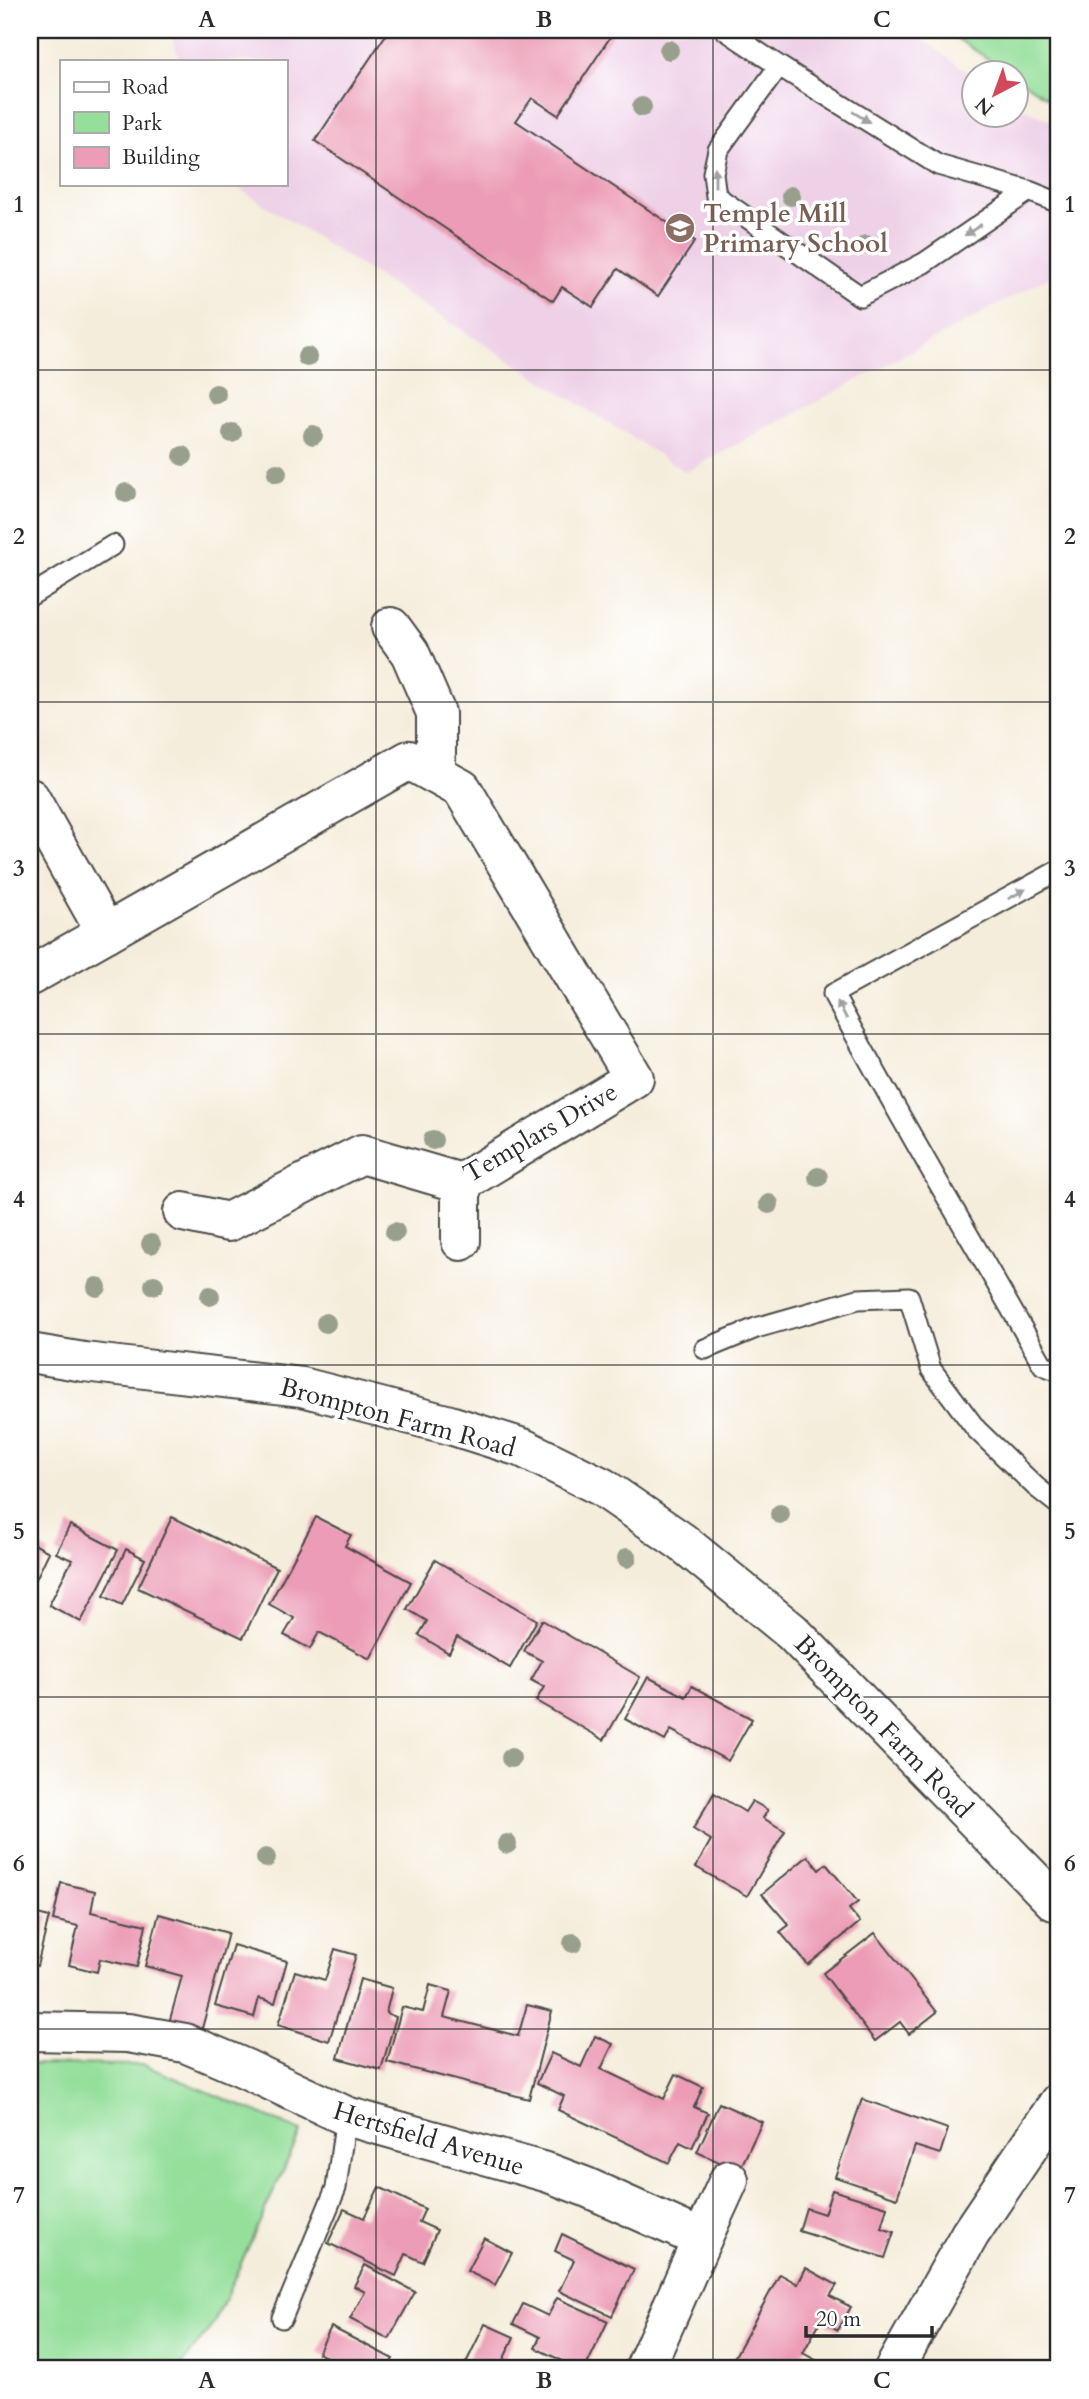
<svg xmlns="http://www.w3.org/2000/svg" width="1089" height="2399" font-family="Cardo,serif">
<style>
.built{fill:#eed0e7}
.green{fill:#95df9b;stroke:#608563;stroke-width:2}
.building{fill:#ec9cb6}
.lines{fill:none;stroke-linecap:round;stroke-linejoin:round}
.lane-casing{stroke:#494845;stroke-width:23}
.street-casing{stroke:#494845;stroke-width:42}
.secondary-casing{stroke:#494845;stroke-width:42}
.lane{stroke:#fff;stroke-width:19}
.street{stroke:#fff;stroke-width:38}
.secondary{stroke:#fff;stroke-width:38}
.tree{fill:#98a08d}
.oneway{fill:#a0a0a0}
.grid{fill:none;stroke:#2b2b2b;stroke-width:2;stroke-opacity:0.55}
.labels{text-anchor:middle;stroke-width:7;stroke-linejoin:round;paint-order:stroke}
.education-label{font-size:26px;font-weight:bold;fill:#785e54;stroke:#fff;text-anchor:start}
.street-label{font-size:26px;fill:#2b2b2b;stroke:#fff}
.neatline{fill:none;stroke:#2b2b2b;stroke-width:2.5}
.grid-label{font-size:23px;text-anchor:middle;font-weight:bold;fill:#2b2b2b}
</style>
<rect width="100%" height="100%" fill="#fff"/>
<filter id="ink" filterUnits="userSpaceOnUse"><feTurbulence type="fractalNoise" baseFrequency=".0143" numOctaves="2"/><feDisplacementMap in="SourceGraphic" scale="14" xChannelSelector="R" yChannelSelector="G"/><feConvolveMatrix kernelMatrix="1 2 1 2 8 2 1 2 1" color-interpolation-filters="sRGB"/></filter>
<filter id="wash" filterUnits="userSpaceOnUse"><feTurbulence type="fractalNoise" baseFrequency=".00686" numOctaves="4" result="noise"/><feDisplacementMap in="SourceGraphic" scale="28" xChannelSelector="R" yChannelSelector="G"/><feGaussianBlur stdDeviation="1.57" result="paint"/><feColorMatrix in="noise" values="0 0 0 0 0 0 0 0 0 0 0 0 0 0 0 0 0 1.4 0 .05"/><feComposite in="paint" operator="in"/></filter>
<g filter="url(#wash)">
<rect width="100%" height="100%" fill="#f5eddb"/>
<!-- built -->
<polygon class="built" points="171,30 910,30 973,76 974,116 1016,116 1016,105 1059,124 1059,272 686,472 232,184 285,184 285,61 180,61 170,32"/>
<!-- green -->
<g class="green">
<polygon points="944,30 1059,30 1059,106 1016,77 1016,74 1010,73"/>
<polygon points="30,2064 144,2065 301,2131 214,2323 179,2369 30,2369"/>
</g>
<g id="blocks">
<!-- building -->
<g class="building">
<polygon points="389,30 615,30 558,115 532,98 516,121 695,241 658,296 618,269 593,307 562,287 553,301 315,141"/>
<polygon points="172,1517 277,1568 243,1638 138,1588"/>
<polygon points="316,1517 351,1535 345,1546 411,1582 370,1659 319,1632 310,1649 284,1635 294,1618 269,1604"/>
<polygon points="70,1525 118,1550 81,1622 49,1605 72,1560 56,1553"/>
<polygon points="30,1542 49,1552 36,1579 30,1577"/>
<polygon points="126,1549 145,1559 122,1605 104,1596"/>
<polygon points="435,1560 537,1620 510,1668 457,1637 449,1653 419,1635 427,1621 407,1609"/>
<polygon points="542,1620 640,1677 604,1740 536,1701 544,1687 531,1680 542,1661 524,1651"/>
<polygon points="648,1677 686,1697 692,1686 752,1719 728,1761 671,1730 665,1741 625,1719"/>
<polygon points="714,1793 745,1812 752,1801 768,1810 763,1818 785,1831 747,1896 696,1867 711,1840 693,1829"/>
<polygon points="808,1856 819,1870 826,1864 858,1902 849,1909 860,1922 808,1965 780,1932 789,1925 762,1894"/>
<polygon points="61,1883 95,1891 91,1912 146,1925 137,1967 100,1959 97,1972 69,1965 78,1926 53,1920"/>
<polygon points="30,1912 49,1917 37,1966 30,1964"/>
<polygon points="159,1914 228,1933 201,2032 169,2023 182,1976 145,1966"/>
<polygon points="875,1933 937,2012 909,2034 900,2022 875,2041 823,1973"/>
<polygon points="233,1945 287,1961 275,2003 259,1998 254,2017 215,2006"/>
<polygon points="335,1949 356,1955 329,2041 278,2025 295,1971 325,1980"/>
<polygon points="360,1979 392,1988 386,2013 396,2017 381,2070 338,2058"/>
<polygon points="430,1985 451,1991 444,2017 518,2036 527,2005 552,2011 529,2099 387,2062 402,2007 423,2012"/>
<polygon points="595,2036 613,2044 601,2069 664,2099 676,2074 703,2087 694,2107 708,2113 692,2148 680,2142 669,2163 558,2110 564,2096 537,2083 551,2053 581,2067"/>
<polygon points="862,2099 948,2129 940,2154 915,2146 897,2198 835,2177"/>
<polygon points="719,2103 762,2122 739,2171 697,2152"/>
<polygon points="379,2187 425,2209 419,2222 437,2230 423,2262 406,2254 396,2276 328,2243 344,2209 364,2218"/>
<polygon points="832,2190 887,2207 881,2228 894,2232 885,2258 799,2231 806,2208 824,2214"/>
<polygon points="562,2234 634,2269 612,2316 559,2291 574,2260 555,2251"/>
<polygon points="484,2238 512,2253 495,2285 467,2271"/>
<polygon points="365,2265 415,2292 389,2339 350,2319 365,2292 354,2286"/>
<polygon points="806,2268 837,2285 830,2296 851,2307 838,2330 821,2320 803,2353 821,2363 818,2369 728,2369 780,2274 798,2284"/>
<polygon points="557,2298 608,2321 585,2369 580,2369 535,2348 540,2337 513,2324 523,2304 548,2316"/>
<polygon points="485,2324 514,2337 499,2369 463,2369"/>
<polygon points="331,2327 393,2359 387,2369 329,2369 334,2361 318,2353"/>
</g>
</g>
</g>
<g filter="url(#ink)">
<use href="#blocks" fill-opacity="0" stroke="#494845" stroke-width="2"/>
<g class="lines">
<!-- lane casing -->
<g class="lane-casing">
<g id="lane">
<polyline points="725,30 779,66"/>
<polyline points="1029,191 924,263 860,296 716,196 713,173 718,150 779,66 938,165 1029,191 1059,203"/>
<polyline points="30,596 113,545"/>
<path d="M1059 870 833 994C900 1120 973 1241 1043 1365L1059 1371"/>
<polyline points="705,1349 756,1328 858,1299 909,1297 931,1369 976,1429 1036,1487 1059,1505"/>
<polyline points="282,2318 336,2188 346,2116"/>
</g>
</g>
<!-- street casing -->
<g class="street-casing">
<g id="street">
<polyline points="391,627 410,653 436,713 436,774"/>
<polyline points="30,798 106,933 409,760 462,789 634,1078 461,1183 362,1154 228,1222 183,1212"/>
<polyline points="30,976 106,933"/>
<polyline points="461,1241 461,1183"/>
<polyline points="30,2031 128,2033 185,2043 244,2068 346,2116 549,2173 586,2187 702,2239 645,2368"/>
<polyline points="702,2239 729,2180"/>
<polyline points="894,2369 970,2234 1059,2102"/>
</g>
</g>
<!-- secondary casing -->
<g class="secondary-casing">
<polyline id="secondary" points="30,1353 84,1362 302,1387 450,1425 523,1448 602,1487 682,1542 792,1632 1054,1901 1059,1902"/>
</g>
<!-- lane -->
<use href="#lane" class="lane"/>
<!-- street -->
<use href="#street" class="street"/>
<!-- secondary -->
<use href="#secondary" class="secondary"/>
</g>
<!-- trees -->
<g class="tree">
<circle cx="669" cy="50" r="10"/>
<circle cx="642" cy="107" r="10"/>
<circle cx="791" cy="196" r="10"/>
<circle cx="866" cy="245" r="10"/>
<circle cx="307" cy="357" r="10"/>
<circle cx="216" cy="394" r="10"/>
<circle cx="232" cy="433" r="10"/>
<circle cx="313" cy="435" r="10"/>
<circle cx="183" cy="456" r="10"/>
<circle cx="277" cy="473" r="10"/>
<circle cx="126" cy="493" r="10"/>
<circle cx="433" cy="1140" r="10"/>
<circle cx="818" cy="1177" r="10"/>
<circle cx="769" cy="1204" r="10"/>
<circle cx="395" cy="1232" r="10"/>
<circle cx="151" cy="1244" r="10"/>
<circle cx="154" cy="1285" r="10"/>
<circle cx="97" cy="1287" r="10"/>
<circle cx="210" cy="1296" r="10"/>
<circle cx="326" cy="1323" r="10"/>
<circle cx="780" cy="1514" r="10"/>
<circle cx="627" cy="1558" r="10"/>
<circle cx="511" cy="1758" r="10"/>
<circle cx="507" cy="1844" r="10"/>
<circle cx="266" cy="1858" r="10"/>
<circle cx="573" cy="1943" r="10"/>
</g>
<!-- one-way arrows -->
<defs><path id="oneway-solid" d="M-6-.8H1V-3.2L6.5 0L1 3.2V.8H-6Z" transform="scale(1.75)"/></defs>
<g class="oneway">
<use href="#oneway-solid" transform="translate(861 117) rotate(32)"/>
<use href="#oneway-solid" transform="translate(715 177) rotate(-90)"/>
<use href="#oneway-solid" transform="translate(973 230) rotate(146)"/>
<use href="#oneway-solid" transform="translate(1017 894) rotate(-29)"/>
<use href="#oneway-solid" transform="translate(842 1010) rotate(-118)"/>
</g>
</g>
<!-- grid -->
<path class="grid" d="M376 30V2369M713 30V2369M30 370H1059M30 702H1059M30 1034H1059M30 1365H1059M30 1697H1059M30 2029H1059"/>
<!-- icons -->
<defs>
<g id="school-disc" transform="scale(1.575)"><circle r="9.5" fill="#8d6e63" stroke="#fff"/><path d="M0-5L7-2L0 1L-7-2ZM-4 1L0 2.5L4 1V4Q0 6-4 4Z" fill="#fff"/></g>
</defs>
<g fill-rule="evenodd">
<use href="#school-disc" x="680" y="228"/>
</g>
<g class="labels">
<!-- education labels -->
<g class="education-label">
<text x="703" y="222">Temple Mill<tspan x="703" dy="30">Primary School</tspan></text>
</g>
<!-- street labels -->
<g class="street-label">
<text transform="translate(540 1132) rotate(-30)" y="9">Templars Drive</text>
<text transform="translate(398 1417) rotate(15)" y="9">Brompton Farm Road</text>
<text transform="translate(884 1726) rotate(46)" y="9">Brompton Farm Road</text>
<text transform="translate(429 2138) rotate(17)" y="9">Hertsfield Avenue</text>
</g>
</g>
<!-- margin -->
<rect width="1089" height="2399" fill="none" stroke="#fff" stroke-width="77"/>
<!-- legend -->
<rect x="60" y="60" width="228" height="126" fill="#ffffff" stroke="#aaaaaa" stroke-width="2"/>
<rect x="74" y="82" width="35" height="10" fill="#ffffff" stroke="#aaaaaa" stroke-width="2"/>
<text x="122" y="94" font-size="21" fill="#2b2b2b">Road</text>
<rect x="74" y="112" width="35" height="21" fill="#95df9b" stroke="#aaaaaa" stroke-width="2"/>
<text x="122" y="130" font-size="21" fill="#2b2b2b">Park</text>
<rect x="74" y="147" width="35" height="21" fill="#ec9cb6" stroke="#aaaaaa" stroke-width="2"/>
<text x="122" y="164" font-size="21" fill="#2b2b2b">Building</text>
<!-- north arrow -->
<g transform="translate(995 94) rotate(221)"><circle r="33" fill="#ffffff" stroke="#aaaaaa" stroke-width="2"/>
<path d="M0-5L12 26L0 18L-12 26Z" fill="#d1495b"/>
<text y="-10" font-size="19" font-weight="bold" text-anchor="middle" fill="#2b2b2b">N</text>
</g>
<!-- scale -->
<path d="M806 2326v10h126v-10" fill="none" stroke="#2b2b2b" stroke-width="3.5"/>
<text x="816" y="2326" font-size="21" fill="#2b2b2b" stroke="#ffffff" stroke-width="5" paint-order="stroke">20 m</text>
<rect x="38" y="38" width="1012" height="2322" class="neatline"/>
<g class="grid-label">
<text x="207" y="27">A</text>
<text x="544" y="27">B</text>
<text x="882" y="27">C</text>
<text x="19" y="212">1</text>
<text x="1070" y="212">1</text>
<text x="19" y="544">2</text>
<text x="1070" y="544">2</text>
<text x="19" y="876">3</text>
<text x="1070" y="876">3</text>
<text x="19" y="1207">4</text>
<text x="1070" y="1207">4</text>
<text x="19" y="1539">5</text>
<text x="1070" y="1539">5</text>
<text x="19" y="1871">6</text>
<text x="1070" y="1871">6</text>
<text x="19" y="2203">7</text>
<text x="1070" y="2203">7</text>
<text x="207" y="2388">A</text>
<text x="544" y="2388">B</text>
<text x="882" y="2388">C</text>
</g>
</svg>
